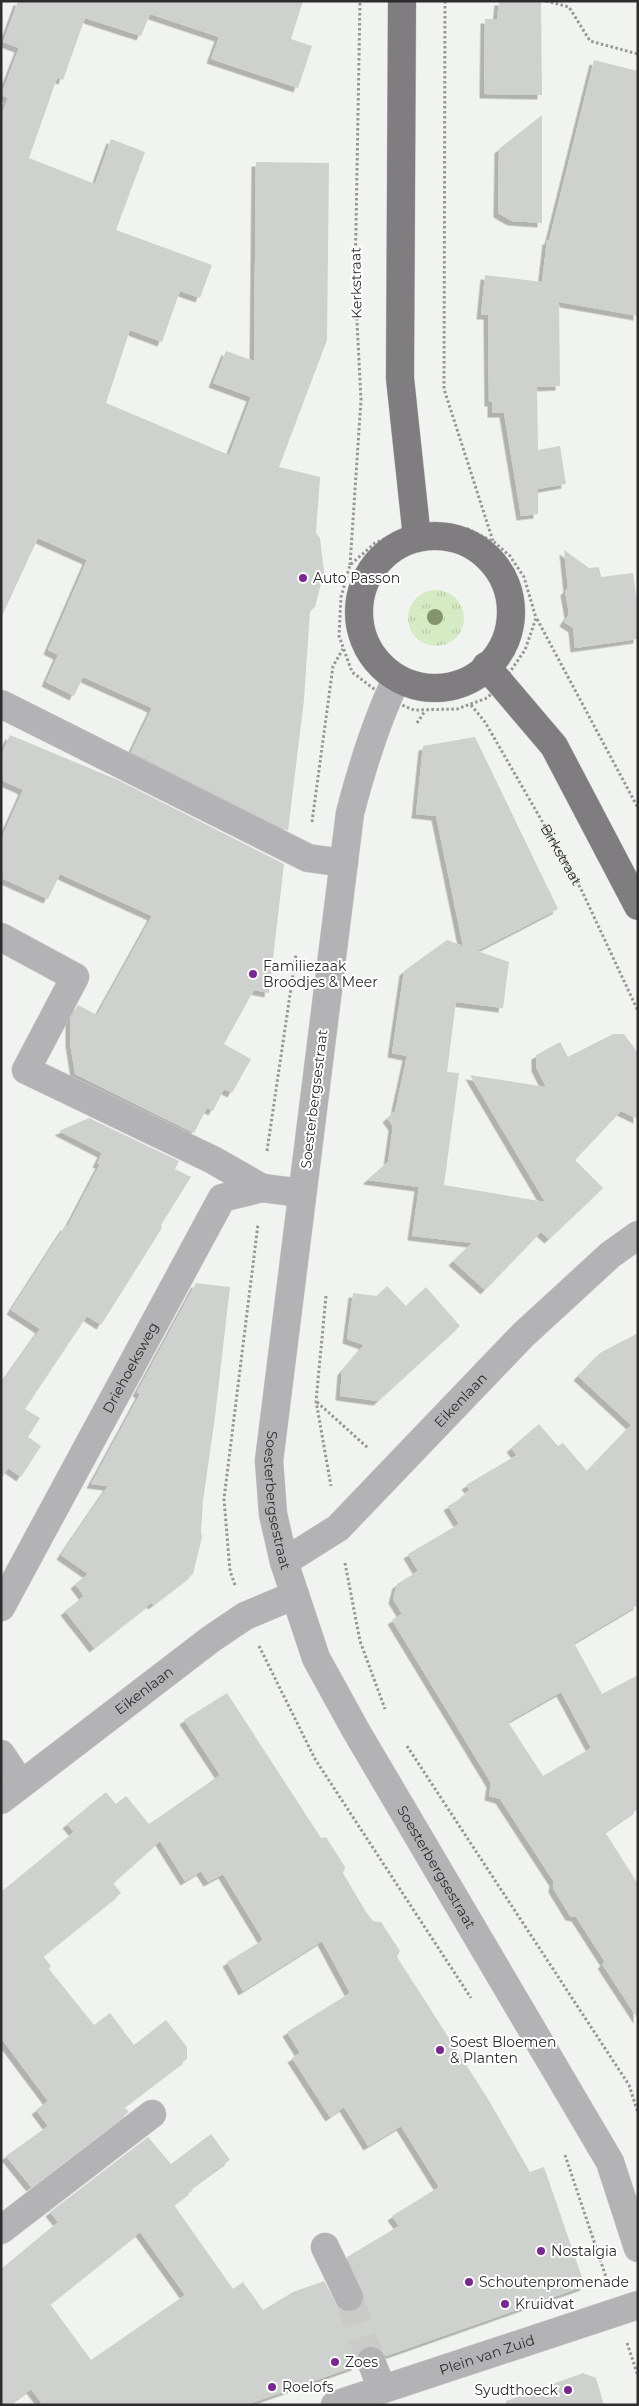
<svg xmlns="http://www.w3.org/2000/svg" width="639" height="2406" font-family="Montserrat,sans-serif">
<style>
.grass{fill:url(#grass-tufts)}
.building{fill:#cfd1ce;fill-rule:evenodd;filter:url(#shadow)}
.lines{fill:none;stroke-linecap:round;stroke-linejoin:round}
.minor-tunnel{stroke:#cacbc9;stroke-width:28;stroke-dasharray:28 14;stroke-linecap:butt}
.minor-casing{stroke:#cecfcd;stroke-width:29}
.major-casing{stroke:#cecfcd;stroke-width:29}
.path{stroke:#979896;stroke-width:3;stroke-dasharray:2.5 2.5;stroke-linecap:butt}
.minor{stroke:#b3b2b4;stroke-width:28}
.major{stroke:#7f7d7f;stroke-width:28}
.tree{fill:#84956e}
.poi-dot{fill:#7b2695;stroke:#fff;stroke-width:2}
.labels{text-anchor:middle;stroke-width:4;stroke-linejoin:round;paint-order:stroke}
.street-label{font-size:14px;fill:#2c2d2c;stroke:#fff}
.poi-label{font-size:14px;fill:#2c2d2c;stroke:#fff;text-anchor:start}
</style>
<defs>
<pattern id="grass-tufts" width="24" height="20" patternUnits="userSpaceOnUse" patternTransform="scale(1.25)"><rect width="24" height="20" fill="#d5ebc4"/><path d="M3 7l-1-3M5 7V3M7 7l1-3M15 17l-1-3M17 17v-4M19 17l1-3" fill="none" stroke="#b7caa9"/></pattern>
<filter id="shadow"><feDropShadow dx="-4.5" dy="4.5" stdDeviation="0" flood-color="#0004"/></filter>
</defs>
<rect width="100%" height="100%" fill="#f1f3f0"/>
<!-- grass -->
<circle class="grass" cx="436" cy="618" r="28"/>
<!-- building -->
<g class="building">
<polygon points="18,1 303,1 291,39 312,46 298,88 211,59 219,37 150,14 141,36 85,18 63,80 57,78 29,158 95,184 111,139 145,152 116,230 212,265 200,298 180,291 162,342 130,330 106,403 229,455 251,397 213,383 226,351 254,361 256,162 329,163 327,340 279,467 320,477 316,533 320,538 324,572 315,607 310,611 304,700 288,831 131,752 152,708 83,677 74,696 46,682 58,655 48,650 87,560 38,538 1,618 1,115 8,98 1,95 19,48 3,42"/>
<polygon points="499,1 541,1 542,95 484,94 485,19 497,19"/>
<polygon points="594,60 638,71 638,316 559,302 560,386 537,387 538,450 560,446 566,484 538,489 538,514 521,516 504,413 492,413 492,402 489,402 488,315 481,315 485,275 542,282 547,240 549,240"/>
<polygon points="542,115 542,223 512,221 498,213 499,149"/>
<polygon points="564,550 589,568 599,567 601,577 633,573 638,609 638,639 575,648 573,628 564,622 569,614 565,591 568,588"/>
<polygon points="10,735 118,780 284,864 269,993 254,990 224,1044 251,1059 232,1093 224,1089 213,1111 207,1108 194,1133 75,1074 70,1042 70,1019 78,1005 97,1015 152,916 60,874 48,899 1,878 1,839 23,790 1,780 1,755"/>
<polygon points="475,737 558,909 477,951 509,962 503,1008 456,1002 447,1072 459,1073 444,1185 545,1202 470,1075 546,1087 536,1067 536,1055 560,1042 568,1057 613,1034 624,1034 638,1053 638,1119 621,1111 575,1160 603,1188 549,1239 541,1232 485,1290 453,1261 472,1243 412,1236 419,1187 367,1180 388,1162 393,1126 387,1118 395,1111 407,1056 392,1053 404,971 447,940 463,946 436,816 416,814 423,746"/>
<polygon points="89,1118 179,1161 175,1169 191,1177 161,1225 162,1228 101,1325 87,1316 25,1409 40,1418 28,1437 41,1446 21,1477 8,1468 1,1479 1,1384 40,1329 11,1310 65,1226 67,1227 100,1164 97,1163 102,1153 59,1131"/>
<polygon points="196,1283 230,1287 215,1417 203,1501 201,1532 202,1537 193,1574 153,1605 151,1603 94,1648 65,1611 84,1596 75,1584 88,1574 61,1555 108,1486 91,1484 140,1394 137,1392"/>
<polygon points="387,1286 406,1306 426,1287 460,1326 378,1401 340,1396 342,1371 364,1345 347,1339 353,1293 377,1296"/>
<path d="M638 1333V1605L574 1643 602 1694 638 1675V1809L605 1832 638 1884V2019L602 1964 605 1962 576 1917 570 1916 553 1888 554 1882 500 1799 489 1796 491 1783 392 1620 402 1614 393 1599 397 1584 418 1571 408 1554 459 1524 448 1506 466 1495 465 1493 470 1490 466 1485 517 1455 511 1448 539 1424 558 1446 563 1443 587 1471 631 1425 578 1376 600 1353ZM561 1692 591 1748 543 1776 508 1722Z"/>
<path d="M227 1693 321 1838 326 1837 345 1867 343 1873 366 1912 373 1921 381 1922 400 1951 397 1957 488 2099 530 2172 544 2167 585 2286 386 2356 380 2349 373 2346H366L359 2352 356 2359V2366L246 2405H43L31 2389 9 2405H1V2269L58 2222 50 2212 148 2137 171 2164 211 2134 230 2160 191 2188 193 2190 174 2205 233 2289 243 2282 263 2310 293 2292 324 2281 340 2310 348 2313 356 2311 362 2305 365 2298 347 2257 399 2226 392 2216 439 2187 401 2126 368 2146 344 2107 330 2117 292 2058 300 2053 287 2032 350 1993 322 1941 243 1991 227 1962 263 1940 223 1874 208 1882 201 1871 185 1881 160 1841 113 1883 121 1893 43 1956 51 1966 49 1969 94 2025 110 2013 134 2045 166 2020 187 2047V2059L124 2107 129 2112 31 2187 6 2156 48 2126 36 2110 48 2101 1 2038V1892L74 1832 67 1824 106 1792 116 1804 126 1796 149 1824 220 1775 184 1720ZM140 2232 185 2295 91 2360 50 2304Z"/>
<polygon points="583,2373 596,2378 604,2405 506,2405 506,2401"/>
</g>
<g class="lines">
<!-- minor-tunnel -->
<polyline class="minor-tunnel" points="349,2297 371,2361"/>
<!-- minor casing -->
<g class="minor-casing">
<g id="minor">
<path id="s2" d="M397 678C376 721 362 767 350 813L269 1461 273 1514 284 1562 316 1658 355 1729 610 2162 638 2248"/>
<polyline points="1,704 308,858 344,863"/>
<polyline points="1,937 75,977 26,1070 213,1160 262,1188"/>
<path id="s3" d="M284 1562 338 1528 523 1335 610 1255 638 1235"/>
<path id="s4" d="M1 1607 222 1198 262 1188 302 1193"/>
<polyline points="1,1754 21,1784"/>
<path id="s5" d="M1 1800 211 1639 245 1616 295 1595"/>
<polyline points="1,2230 152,2114"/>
<polyline points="325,2247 349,2297"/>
<polyline points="371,2361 382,2389"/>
<path id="s6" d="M335 2405 638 2305"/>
</g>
</g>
<!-- major casing -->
<g class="major-casing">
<g id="major">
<polyline points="402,1 400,378 417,538"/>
<circle cx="435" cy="612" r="76"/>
<polyline points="486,666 554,746 638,906"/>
</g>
</g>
<!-- path -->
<g class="path">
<polyline points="445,1 444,389 493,541"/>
<polyline points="546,1 569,7 590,41 638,54"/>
<polygon points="437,525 468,529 494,542 510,556 524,577 536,618 525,650 501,685 487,698 457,709 414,710 387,699 352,672 339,636 341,597 350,565 375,543 415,526"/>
<polyline points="350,565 361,400 355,283 360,1"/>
<polyline points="537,619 638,808"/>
<path id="s1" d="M471 705 485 722 581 889 638 1011"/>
<polyline points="417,723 425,711"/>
<polyline points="312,822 333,666 343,649"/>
<polyline points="267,1151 296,954"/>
<polyline points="326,1296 316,1401 331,1486"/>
<polyline points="317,1402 368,1448"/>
<polyline points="345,1563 360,1641 385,1709"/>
<polyline points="235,1585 230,1571 224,1499 258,1224"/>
<polyline points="259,1646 315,1759 471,1998"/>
<polyline points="407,1746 629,2085 638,2113"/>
<polyline points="565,2155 607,2280"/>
<polyline points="627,2343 638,2376"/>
</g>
<!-- minor -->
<use href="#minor" class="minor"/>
<!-- major -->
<use href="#major" class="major"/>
</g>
<!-- trees -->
<circle class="tree" cx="435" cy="617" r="8"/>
<!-- markers -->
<g class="poi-dot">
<circle cx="303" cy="578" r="5"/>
<circle cx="253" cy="974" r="5"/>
<circle cx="440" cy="2050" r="5"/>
<circle cx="541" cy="2251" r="5"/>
<circle cx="469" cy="2282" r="5"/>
<circle cx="505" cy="2304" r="5"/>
<circle cx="335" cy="2362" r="5"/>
<circle cx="272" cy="2387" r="5"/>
<circle cx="568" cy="2390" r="5"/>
</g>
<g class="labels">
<!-- street labels -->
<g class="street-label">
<text transform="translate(356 283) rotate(-91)" y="5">Kerkstraat</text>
<text dy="5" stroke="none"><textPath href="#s1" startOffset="175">Birkstraat</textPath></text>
<text transform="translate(314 1099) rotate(-83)" y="5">Soesterbergsestraat</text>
<text dy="5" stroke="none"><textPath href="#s4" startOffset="272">Driehoeksweg</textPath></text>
<text dy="5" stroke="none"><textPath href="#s3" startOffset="241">Eikenlaan</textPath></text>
<text dy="5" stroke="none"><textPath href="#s2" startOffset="836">Soesterbergsestraat</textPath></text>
<text dy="5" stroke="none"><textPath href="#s5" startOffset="180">Eikenlaan</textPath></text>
<text dy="5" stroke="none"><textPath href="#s2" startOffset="1241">Soesterbergsestraat</textPath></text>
<text dy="5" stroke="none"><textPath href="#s6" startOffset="160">Plein van Zuid</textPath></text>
</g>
<!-- poi labels -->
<g class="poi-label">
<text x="313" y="583">Auto Passon</text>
<text x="263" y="971">Familiezaak<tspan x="263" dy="16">Broodjes &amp; Meer</tspan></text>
<text x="450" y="2047">Soest Bloemen<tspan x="450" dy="16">&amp; Planten</tspan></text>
<text x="551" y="2256">Nostalgia</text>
<text x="479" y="2287">Schoutenpromenade</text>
<text x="515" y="2309">Kruidvat</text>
<text x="345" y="2367">Zoes</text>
<text x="282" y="2392">Roelofs</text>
<text x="558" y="2395" text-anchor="end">Syudthoeck</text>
</g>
</g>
<!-- border -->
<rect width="639" height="2406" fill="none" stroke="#2c2d2c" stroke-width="5"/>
</svg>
